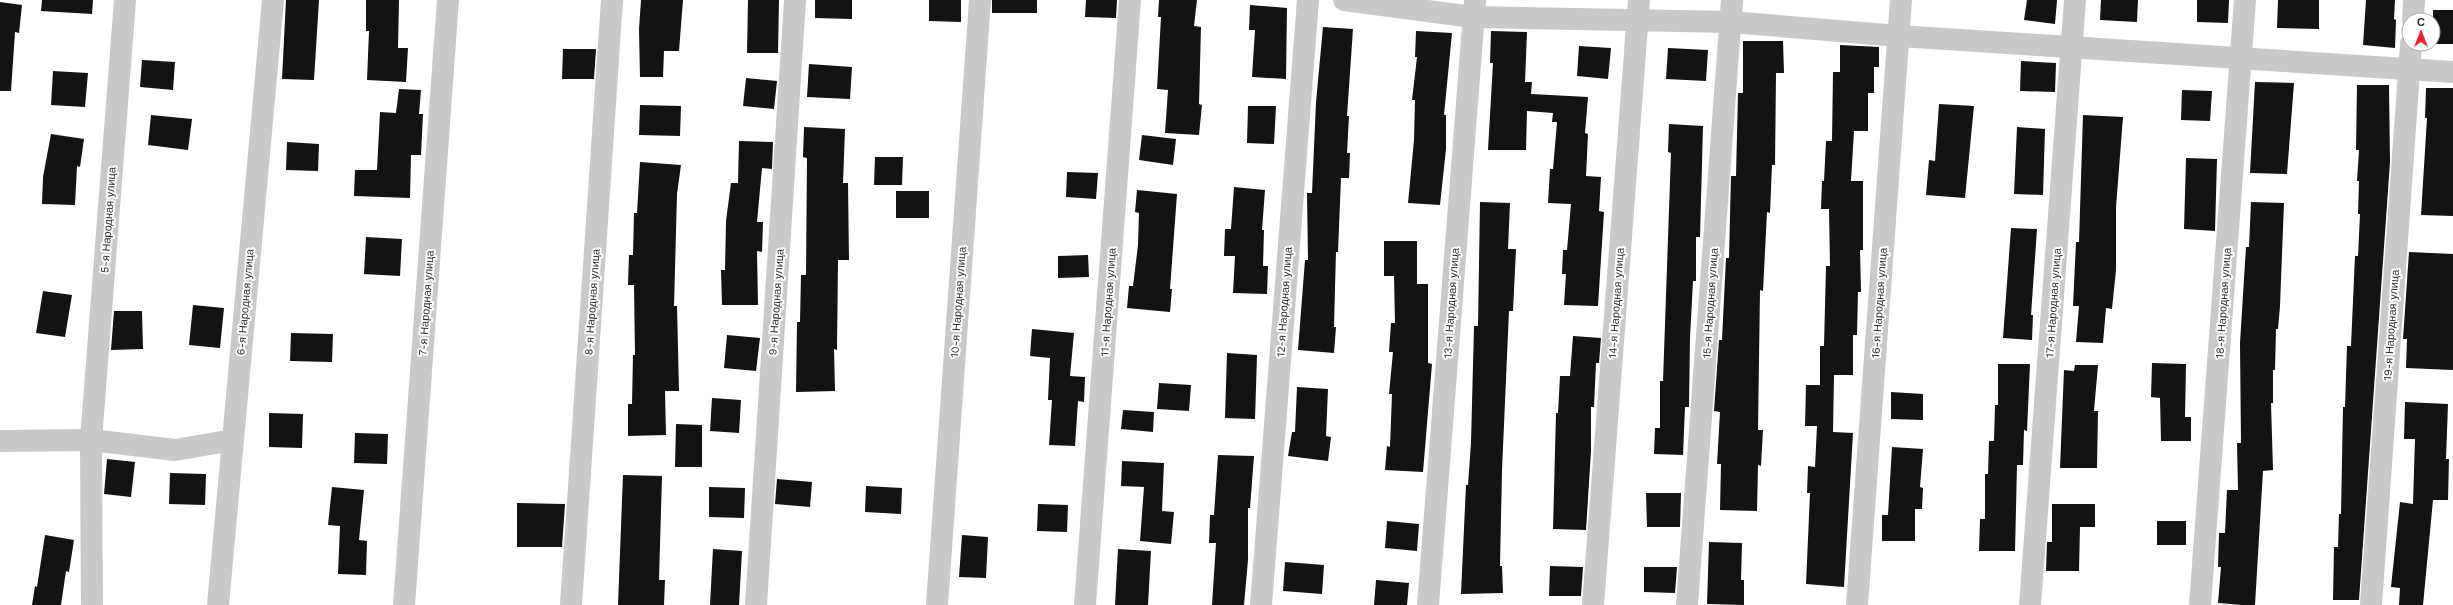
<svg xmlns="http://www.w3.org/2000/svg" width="2453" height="605" font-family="'Work Sans',sans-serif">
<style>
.building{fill:#131313}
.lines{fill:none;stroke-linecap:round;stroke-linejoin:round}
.minor{stroke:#c9c9c9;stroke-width:22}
.labels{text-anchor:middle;stroke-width:4;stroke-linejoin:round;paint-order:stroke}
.street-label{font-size:11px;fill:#2c2c2c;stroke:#fff}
</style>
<rect width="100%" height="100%" fill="#fff"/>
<!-- building -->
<g class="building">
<polygon points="42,0 93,0 92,14 41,11"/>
<polygon points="286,0 319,0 314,80 282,79"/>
<polygon points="366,0 399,0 398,48 408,48 406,82 367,80 369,31 366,31"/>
<polygon points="641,0 683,0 679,51 664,51 663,77 640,77 639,29"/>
<polygon points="748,0 779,0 778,53 747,53"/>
<polygon points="815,0 852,0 852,19 815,18"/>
<polygon points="929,0 961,0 961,22 929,21"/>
<rect x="992" y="0" width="45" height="13"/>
<polygon points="1086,0 1117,0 1116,18 1085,17"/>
<polygon points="1159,0 1197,0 1194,26 1201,27 1199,104 1202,105 1199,135 1165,133 1168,90 1157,89 1161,17 1158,17"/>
<polygon points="2027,0 2057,0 2055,24 2024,20"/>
<polygon points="2101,0 2138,0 2137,22 2100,20"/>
<polygon points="2197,0 2229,0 2228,23 2197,22"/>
<polygon points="2278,0 2319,0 2319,29 2277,28"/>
<polygon points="2366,0 2395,0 2394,19 2396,20 2395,48 2363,45"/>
<polygon points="0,2 22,5 19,33 15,32 11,91 0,91"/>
<polygon points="1250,5 1287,8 1286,79 1252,77 1255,30 1249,30"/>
<rect x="2433" y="10" width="20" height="34"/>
<polygon points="1323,27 1353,29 1347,116 1349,116 1347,153 1350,153 1349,178 1341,178 1338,252 1336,252 1335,288 1334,327 1336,327 1334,353 1298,350 1305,260 1308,260 1307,193 1312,193 1316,102"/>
<polygon points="1416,31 1452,33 1444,115 1446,115 1446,149 1440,205 1408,203 1414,140 1415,100 1412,100 1417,57 1415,57"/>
<polygon points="1491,31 1527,32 1525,82 1532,82 1531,94 1588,97 1585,133 1588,134 1586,176 1601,177 1599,211 1604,212 1598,306 1564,305 1566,274 1562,274 1563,250 1567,250 1571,204 1548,203 1550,169 1553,169 1557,122 1552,122 1553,113 1527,111 1526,150 1488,150 1493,63 1490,63"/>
<polygon points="1743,41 1783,41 1784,73 1776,73 1775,165 1772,165 1770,213 1767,212 1763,291 1760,290 1758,430 1763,430 1761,466 1758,465 1757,511 1720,510 1721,464 1717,464 1720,412 1714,411 1719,340 1722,340 1726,258 1729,258 1731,176 1736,176 1738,93 1743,93"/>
<polygon points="1840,45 1879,47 1879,67 1874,67 1874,93 1868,93 1868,131 1854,131 1851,181 1863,181 1863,250 1860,250 1861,292 1858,292 1857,335 1853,335 1853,375 1834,375 1833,432 1853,433 1844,587 1806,584 1810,493 1807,493 1808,466 1815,467 1817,426 1805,426 1806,385 1820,385 1820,346 1824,346 1826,266 1830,266 1829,209 1821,209 1822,181 1824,181 1826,141 1832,141 1833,72 1840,72"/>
<polygon points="1579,46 1611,48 1608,79 1577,76"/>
<polygon points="1668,48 1708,50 1706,81 1666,79"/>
<polygon points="563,49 596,49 594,79 562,79"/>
<polygon points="142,60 175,62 173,90 140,87"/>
<polygon points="2021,61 2056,63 2055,92 2020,91"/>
<polygon points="809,64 852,67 850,99 807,97"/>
<polygon points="53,71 88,73 85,107 51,105"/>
<polygon points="746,78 777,81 774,109 743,106"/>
<polygon points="2255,82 2294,83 2287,174 2250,173"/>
<polygon points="2357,85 2389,85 2390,162 2359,600 2333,600 2334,547 2338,547 2339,514 2341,514 2343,407 2345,407 2347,346 2351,346 2355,256 2358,256 2360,214 2358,214 2359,181 2357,181 2359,150 2356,150"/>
<polygon points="2426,88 2453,88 2453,216 2421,215 2427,118 2425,118"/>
<polygon points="399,89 421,90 419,114 423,114 421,155 411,155 410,198 354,196 355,170 377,170 380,112 396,113"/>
<polygon points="2182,90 2212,91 2210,121 2181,120"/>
<polygon points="1939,104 1974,106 1965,198 1926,195 1929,160 1935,161"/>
<polygon points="640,105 681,106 680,136 639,135"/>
<polygon points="1248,106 1276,106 1274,144 1247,143"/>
<polygon points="151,115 192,119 188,150 148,145"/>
<polygon points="2083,115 2123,117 2116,207 2116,270 2112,309 2106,308 2103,343 2076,342 2079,306 2073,306 2076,242 2079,242"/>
<polygon points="1669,124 1703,126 1700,237 1696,237 1696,281 1693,281 1690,338 1689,405 1689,407 1685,407 1683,455 1654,454 1655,428 1660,428 1660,381 1663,381 1671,153 1668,152"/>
<polygon points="804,127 845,129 843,183 848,183 849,260 838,260 837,350 834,349 835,391 796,392 797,322 800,322 801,275 806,275 807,158 803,157"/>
<polygon points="2017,127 2045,129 2043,195 2014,194"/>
<polygon points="51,134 84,139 80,167 77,166 75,205 42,204 43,177"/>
<polygon points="1142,135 1176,139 1173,165 1139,160"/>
<polygon points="739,141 773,142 772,169 762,168 757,222 763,222 762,252 757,251 758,305 722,305 721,270 725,270 726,221 731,183 738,183"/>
<polygon points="287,142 319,144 318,171 286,170"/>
<polygon points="875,157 903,157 902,185 874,185"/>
<polygon points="2186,158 2217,159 2215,231 2184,229"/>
<polygon points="640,162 681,165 677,194 674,306 677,306 679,391 665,391 666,435 628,436 628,404 632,404 633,355 635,355 634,285 628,285 629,255 633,255 634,213 637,213"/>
<polygon points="1067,172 1098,173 1096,199 1066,197"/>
<polygon points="1234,187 1265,190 1262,230 1264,230 1263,266 1268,266 1267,294 1233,293 1235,256 1224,256 1225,229 1231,229"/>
<polygon points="1137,190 1177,194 1170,289 1172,289 1170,312 1127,308 1129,286 1133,286 1138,245 1139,213 1135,212"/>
<rect x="896" y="191" width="33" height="27"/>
<polygon points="1480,202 1510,203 1508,249 1516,249 1513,311 1509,311 1502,470 1500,566 1502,566 1503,593 1461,594 1466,485 1468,485 1471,443 1474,326 1478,326"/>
<polygon points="2251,202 2284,203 2280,306 2278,329 2276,329 2275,370 2273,370 2273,403 2271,403 2273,470 2263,471 2255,605 2242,605 2218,603 2221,567 2218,567 2219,533 2225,533 2227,490 2238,490 2237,443 2241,443 2240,343 2246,247 2249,247"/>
<polygon points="2011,228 2037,229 2031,315 2033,315 2032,340 2003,338"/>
<polygon points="366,237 402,239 400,276 364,274"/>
<polygon points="1384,241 1417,241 1417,284 1428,284 1428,363 1432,364 1423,472 1385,470 1387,446 1390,447 1392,394 1389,394 1393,352 1389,352 1391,323 1395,323 1394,276 1384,276"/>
<polygon points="2409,252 2453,254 2453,370 2406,368 2407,339 2403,339"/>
<polygon points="1088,255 1089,277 1058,278 1058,256"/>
<polygon points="43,291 72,295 65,337 36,333"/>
<polygon points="193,305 224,308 220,348 189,345"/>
<polygon points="114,311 142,311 143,349 111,350"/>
<polygon points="1032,329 1074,333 1070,376 1085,377 1084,402 1078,401 1075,446 1049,445 1052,400 1048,400 1050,358 1030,356"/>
<polygon points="291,333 333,334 332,362 290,361"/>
<polygon points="727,335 760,338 756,371 724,368"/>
<polygon points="1573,336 1601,338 1599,363 1596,363 1594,407 1591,407 1591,451 1586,530 1553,529 1556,413 1558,413 1560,376 1570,376"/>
<polygon points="1227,353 1257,355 1255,419 1225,418"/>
<polygon points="2152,363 2186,364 2185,417 2191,417 2191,441 2161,441 2160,398 2151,397"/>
<polygon points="1998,364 2030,364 2027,431 2024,430 2023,465 2017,465 2015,551 1979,551 1980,519 1985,519 1985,474 1988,474 1989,441 1994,441 1995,405 1998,405"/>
<polygon points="2075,365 2098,365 2094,411 2098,411 2097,468 2060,468 2064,370 2074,371"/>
<polygon points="1159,383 1191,385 1189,411 1157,409"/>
<polygon points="1297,387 1328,389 1326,436 1331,437 1328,461 1288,456 1292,432 1295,432"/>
<polygon points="1891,392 1923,394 1923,420 1891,419"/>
<polygon points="712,398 741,400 739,433 710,431"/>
<polygon points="2405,402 2448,404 2446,459 2449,459 2448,500 2433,500 2423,605 2399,605 2400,588 2391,587 2400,502 2413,504 2415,439 2404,439"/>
<polygon points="1123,410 1154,412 1153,432 1121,429"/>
<polygon points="269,413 303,414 302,448 269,447"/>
<polygon points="676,424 702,425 702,467 675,467"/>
<polygon points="355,433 388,434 387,464 354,463"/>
<polygon points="1892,447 1923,449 1920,487 1923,488 1922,509 1915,509 1915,541 1882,541 1882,515 1888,515"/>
<polygon points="1218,455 1254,456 1250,508 1248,508 1248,560 1244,605 1212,605 1216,543 1209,543 1210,515 1214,515"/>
<polygon points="107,459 135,462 131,497 104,494"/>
<polygon points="1122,461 1164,463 1162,511 1174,512 1171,544 1140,541 1144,487 1121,486"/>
<polygon points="170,473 206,474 205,505 169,504"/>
<polygon points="623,475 662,476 659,580 665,580 664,605 618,605"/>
<polygon points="777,479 812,482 810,507 775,504"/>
<polygon points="866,486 902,488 901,514 865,512"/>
<polygon points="332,487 364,490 359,540 367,541 366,575 338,574 340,526 328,525"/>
<polygon points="709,487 745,488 744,518 709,517"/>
<polygon points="1646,493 1681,493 1680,527 1647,527"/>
<polygon points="517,503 565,504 562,547 517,547"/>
<polygon points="1038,504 1068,505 1067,532 1037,531"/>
<polygon points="2052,504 2095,504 2095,527 2080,527 2079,571 2046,571 2047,542 2052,542"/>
<polygon points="1387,521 1419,524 1417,551 1385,548"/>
<rect x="2157" y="521" width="29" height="24"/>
<polygon points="45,535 74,540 69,572 66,571 61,605 32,605 35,586 37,587"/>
<polygon points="962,535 988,537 986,578 959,577"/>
<polygon points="1709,542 1742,543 1741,580 1744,580 1744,605 1707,604"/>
<polygon points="713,549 742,551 739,605 710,605"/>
<polygon points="1118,549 1151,551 1148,605 1115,605"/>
<polygon points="1285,562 1324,565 1322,594 1283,591"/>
<polygon points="1550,566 1583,567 1581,596 1549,596"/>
<polygon points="1644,567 1677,567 1675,593 1644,592"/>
<polygon points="1376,580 1409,583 1407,605 1374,605"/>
</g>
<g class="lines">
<!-- minor -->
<g class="minor">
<polyline points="1344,0 1473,17 1731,22 1899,36 2453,72"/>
<polyline points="2413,20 2414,0"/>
<polyline points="0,441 91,440 175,450 233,440"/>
<polyline points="92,605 91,440 125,0"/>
<polyline points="218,605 273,0"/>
<polyline points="404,605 448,0"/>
<polyline points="571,605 612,0"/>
<polyline points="756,605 795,0"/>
<polyline points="937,605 980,0"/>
<polyline points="1085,605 1130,0"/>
<polyline points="1261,605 1308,0"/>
<polyline points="1428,605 1475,0"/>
<polyline points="1593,605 1639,0"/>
<polyline points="1687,605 1732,0"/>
<polyline points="1857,605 1901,0"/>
<polyline points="2030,605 2075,0"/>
<polyline points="2200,605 2245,0"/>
<polyline points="2371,605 2411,44"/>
</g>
</g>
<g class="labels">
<!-- street labels -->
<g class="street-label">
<text transform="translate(108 220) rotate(-86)" y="4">5-я Народная улица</text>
<text transform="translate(245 302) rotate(-85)" y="4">6-я Народная улица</text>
<text transform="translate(592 302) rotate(-86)" y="4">8-я Народная улица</text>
<text transform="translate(776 302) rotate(-86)" y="4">9-я Народная улица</text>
<text transform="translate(958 302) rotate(-86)" y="4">10-я Народная улица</text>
<text transform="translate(1108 302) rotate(-86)" y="4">11-я Народная улица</text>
<text transform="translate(1284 302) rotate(-86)" y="4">12-я Народная улица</text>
<text transform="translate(426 303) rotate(-86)" y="4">7-я Народная улица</text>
<text transform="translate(1451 303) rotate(-86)" y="4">13-я Народная улица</text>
<text transform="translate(1616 303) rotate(-86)" y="4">14-я Народная улица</text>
<text transform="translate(1710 303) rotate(-86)" y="4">15-я Народная улица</text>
<text transform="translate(1879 303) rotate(-86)" y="4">16-я Народная улица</text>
<text transform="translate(2053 303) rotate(-86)" y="4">17-я Народная улица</text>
<text transform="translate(2223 303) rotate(-86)" y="4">18-я Народная улица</text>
<text transform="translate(2391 325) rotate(-86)" y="4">19-я Народная улица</text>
</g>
</g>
<!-- north arrow -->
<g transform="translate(2421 32)"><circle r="19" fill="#ffffff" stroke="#ababab"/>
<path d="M0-3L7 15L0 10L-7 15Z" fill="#f02235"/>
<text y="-6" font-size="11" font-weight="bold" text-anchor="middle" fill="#2c2c2c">С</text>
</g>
</svg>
